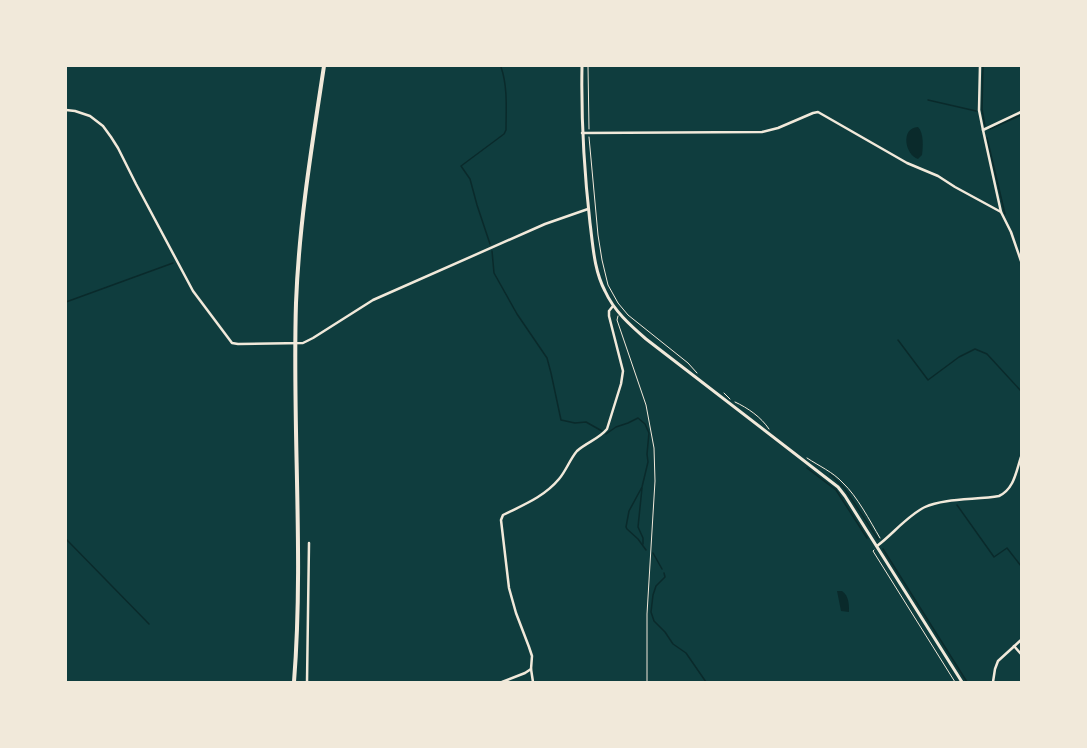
<svg xmlns="http://www.w3.org/2000/svg" width="1087" height="748" font-family="'Titillium Web',sans-serif">
<style>
.water{fill:#0a2a2b}
.lines{fill:none;stroke-linecap:round;stroke-linejoin:round}
.stream{stroke:#0a2a2b;stroke-width:1.5}
.path{stroke:#f1e9da;stroke-width:1}
.minor{stroke:#f1e9da;stroke-width:2.5}
.tertiary{stroke:#f1e9da;stroke-width:3}
.primary{stroke:#f1e9da;stroke-width:4}
</style>
<rect width="100%" height="100%" fill="#0f3d3e"/>
<!-- water -->
<g class="water">
<path d="M918 127C924 133 923 147 922 155L918 159C905 155 900 128 918 127Z"/>
<path d="M837 591H842C849 596 849 604 849 612L841 611Z"/>
</g>
<g class="lines">
<!-- stream -->
<g class="stream">
<polyline points="983,66 982,109 985,126"/>
<polyline points="928,100 976,111"/>
<polyline points="990,129 1021,115"/>
<polyline points="987,138 1005,214"/>
<path d="M490 244 477 205 470 179 461 166 504 134 506 130C506 110 508 87 501 67"/>
<polyline points="492,251 494,273 517,314 547,358 551,373 561,420 575,423 586,422 602,431"/>
<polyline points="66,302 173,263"/>
<polyline points="898,340 928,380 959,357 975,349 987,354 1021,391"/>
<polyline points="606,434 616,427 628,423 638,418 645,424 649,433 647,454 648,462 642,487 629,511 626,527 627,529 638,539 646,550"/>
<polyline points="807,468 836,490 867,538"/>
<polyline points="830,474 845,489 878,539"/>
<polyline points="642,488 638,527 643,538 643,544"/>
<polyline points="957,505 994,557 1007,548 1021,566"/>
<polyline points="66,539 149,624"/>
<polyline points="883,549 967,682"/>
<polyline points="653,553 662,569"/>
<polyline points="664,573 665,577 656,586 653,595 651,612 654,621 665,632 673,644 686,653 706,682"/>
</g>
<!-- path -->
<g class="path">
<polyline points="588,66 589,129"/>
<polyline points="589,137 598,235 602,260 608,285 618,303 628,315 688,363 697,373"/>
<polyline points="618,316 617,320 646,405 654,448 655,481 647,614 647,682"/>
<polyline points="724,393 730,399"/>
<path d="M735 402C748 408 761 417 769 429"/>
<path d="M807 458C819 466 833 472 843 483 857 496 870 521 880 538"/>
<polyline points="874,550 873,551 955,682"/>
</g>
<!-- minor -->
<g class="minor">
<polyline points="980,66 979,110 983,130 1001,212 1011,232 1021,261"/>
<polyline points="66,110 75,111 90,116 103,126 111,137 118,148 136,184 193,291 232,343 238,344 303,343 313,338 373,300 545,224 588,209"/>
<polyline points="983,130 1021,112"/>
<polyline points="582,133 762,132 778,128 813,113 818,112 907,163 938,176 955,187 1001,212"/>
<path d="M877 546C893 534 907 516 925 507 944 498 977 500 999 496 1014 489 1016 472 1021 457"/>
<polyline points="1014,646 1021,654"/>
<polyline points="307,682 309,543"/>
<polyline points="502,682 525,673 531,669"/>
<path d="M533 682 531 669 532 656 529 647 516 613 509 588 501 520 503 515C523 505 544 497 559 479 566 471 570 459 577 451 587 442 599 439 607 429L621 384 623 371 609 316V311L613 306"/>
<polyline points="993,682 995,669 998,661 1021,640"/>
</g>
<!-- tertiary -->
<path class="tertiary" d="M582 66C581 119 584 170 590 223 593 246 594 270 605 291 614 311 630 325 646 339L838 487 845 496 962 682"/>
<!-- primary -->
<path class="primary" d="M294 682C304 556 292 429 296 303 299 223 312 145 324 66"/>
</g>
<!-- border -->
<rect width="1087" height="748" fill="none" stroke="#f1e9da" stroke-width="134"/>
</svg>
